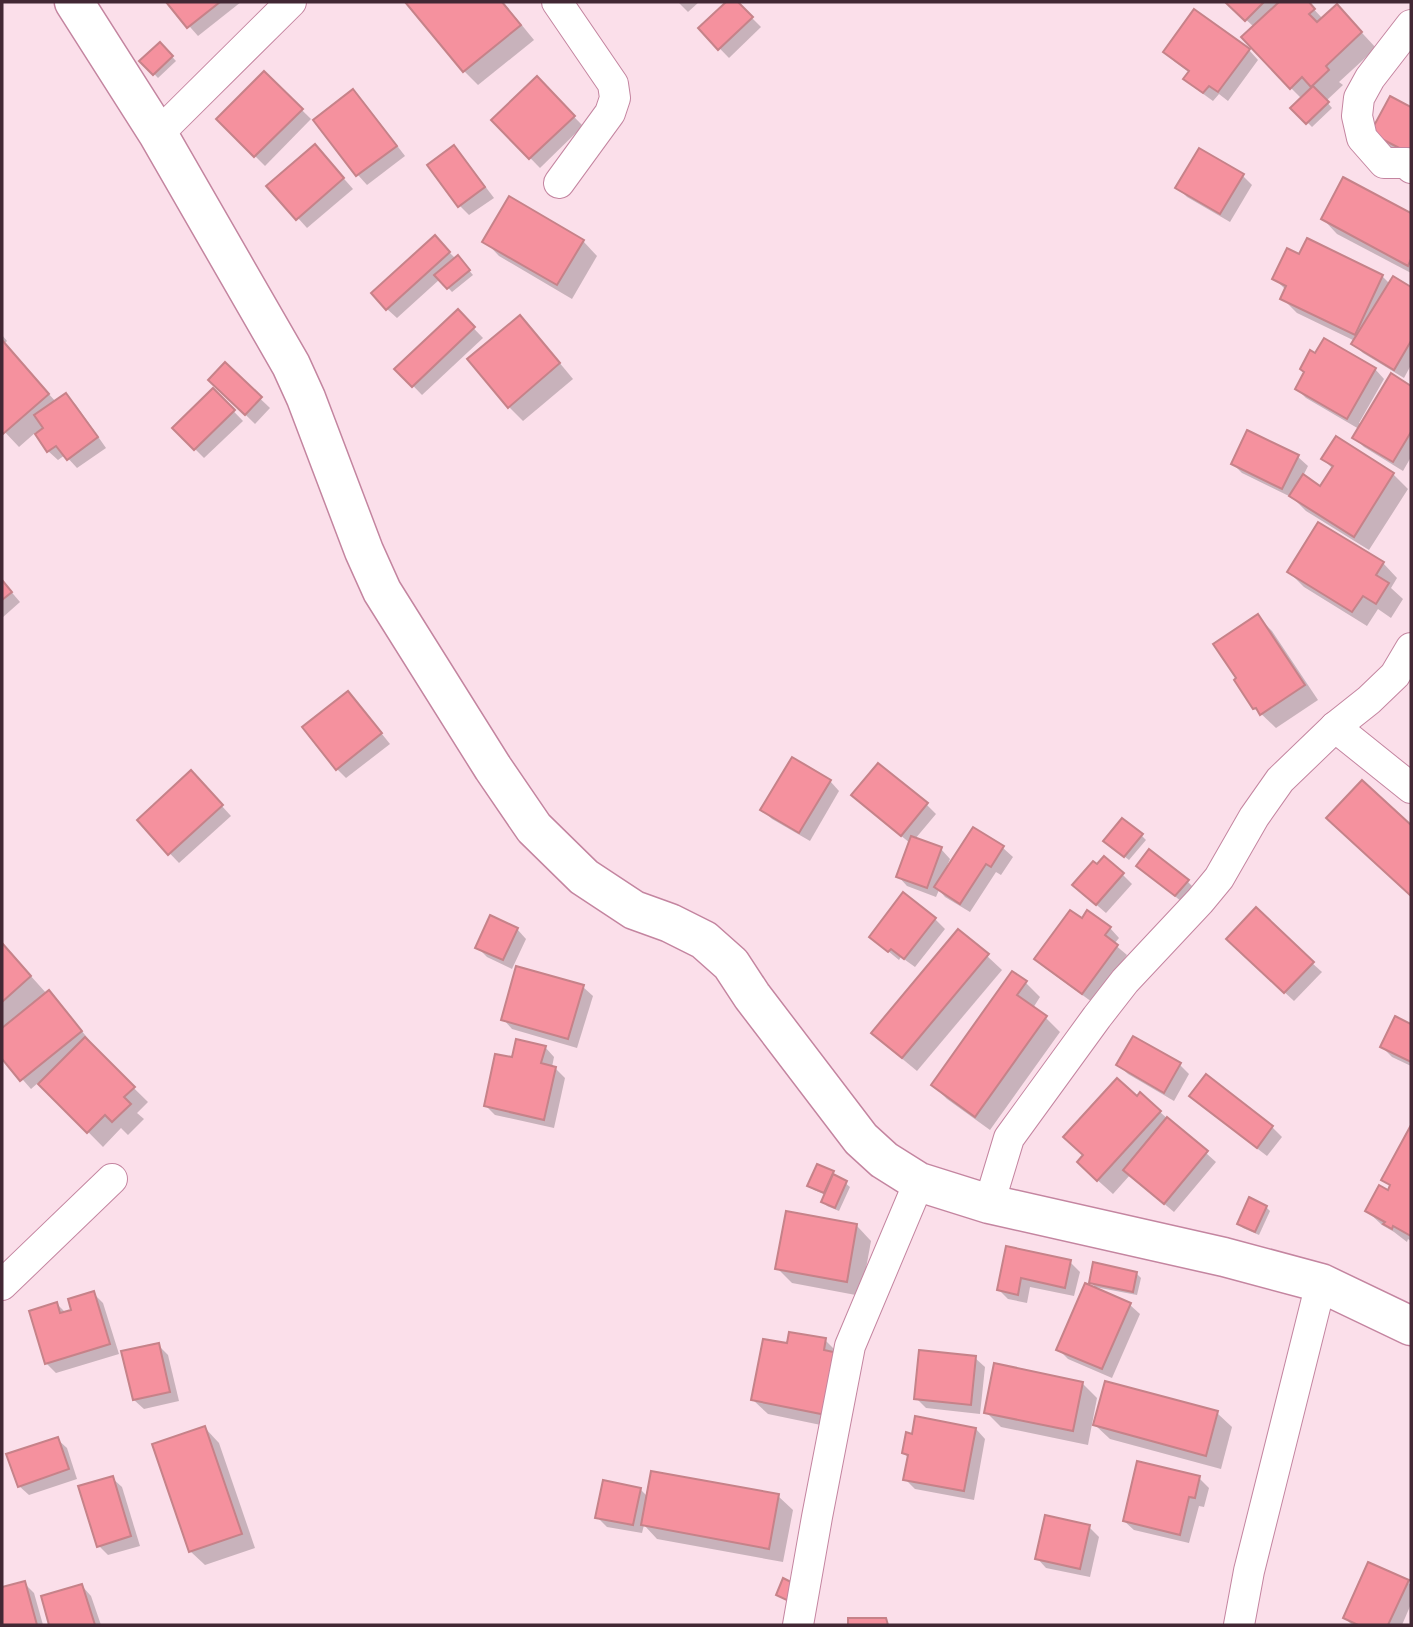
<svg xmlns="http://www.w3.org/2000/svg" width="1413" height="1627" font-family="'Public Sans',sans-serif">
<style>
.shadow{fill:#0003}
.building{fill:#f5919e;stroke:#c68289;stroke-width:2}
.lines{fill:none;stroke-linecap:round;stroke-linejoin:round}
.street-casing{stroke:#c485a0;stroke-width:32}
.secondary-casing{stroke:#c485a0;stroke-width:41}
.street{stroke:#fff;stroke-width:30}
.secondary{stroke:#fff;stroke-width:38}
</style>
<rect width="100%" height="100%" fill="#fbdfea"/>
<!-- shadow -->
<g class="shadow">
<polygon points="168,2 241,2 198,36"/>
<polygon points="408,2 503,2 534,40 478,85 464,71"/>
<polygon points="678,2 699,2 688,12"/>
<polygon points="729,2 736,2 761,27 729,58 700,28"/>
<polygon points="1227,2 1307,2 1323,19 1351,21 1376,48 1339,82 1343,85 1326,101 1332,108 1312,127 1293,108 1302,99 1291,88 1254,27"/>
<polygon points="160,44 176,61 158,78 142,61"/>
<polygon points="1249,50 1258,60 1228,101 1219,94 1213,101 1195,88 1186,79 1190,73 1175,62 1165,52"/>
<polygon points="264,73 311,119 265,166 218,119"/>
<polygon points="537,79 583,126 540,168 493,120"/>
<polygon points="353,92 363,101 405,156 367,185 358,175 315,120"/>
<polygon points="1391,98 1411,109 1411,160 1387,147 1373,133"/>
<polygon points="453,147 463,157 494,198 469,215 460,206 429,165"/>
<polygon points="324,156 353,189 307,228 269,186"/>
<polygon points="1242,175 1252,185 1230,222 1187,197 1177,187"/>
<polygon points="1344,179 1411,215 1411,273 1337,234 1323,219"/>
<polygon points="485,241 583,241 597,256 572,299 499,256"/>
<polygon points="444,247 456,259 462,262 473,275 452,292 440,279 397,318 387,309"/>
<polygon points="1300,256 1382,276 1390,284 1393,279 1411,289 1411,365 1404,378 1363,353 1354,344 1355,341 1297,313 1282,298 1286,290 1274,278"/>
<polygon points="458,312 483,338 422,395 397,369"/>
<polygon points="520,317 534,332 573,379 523,421 509,407"/>
<polygon points="2,335 7,341 4,344 56,402 66,395 76,405 106,448 77,468 65,455 58,460 48,451 36,432 19,447 2,429"/>
<polygon points="225,365 270,408 255,424 210,380"/>
<polygon points="1375,369 1384,379 1359,423 1362,425 1391,376 1411,388 1411,457 1403,471 1364,447 1354,437 1359,429 1306,398 1297,389"/>
<polygon points="213,390 243,421 204,458 174,428"/>
<polygon points="1336,439 1393,474 1408,489 1369,550 1306,511 1293,498 1242,473 1233,464 1298,457 1308,466 1303,476 1321,488 1333,469 1323,459"/>
<polygon points="1383,563 1397,578 1391,588 1403,599 1391,618 1378,609 1367,626 1304,587 1289,572"/>
<polygon points="2,581 20,602 2,618"/>
<polygon points="1257,616 1272,631 1318,700 1276,728 1255,708"/>
<polygon points="357,703 390,744 346,778 337,769"/>
<polygon points="830,781 839,791 810,841 772,819 762,810"/>
<polygon points="200,782 231,816 179,863 139,821"/>
<polygon points="863,805 927,805 936,814 915,839 941,849 950,859 947,866 949,867 973,829 1003,848 1013,857 1001,875 996,872 970,912 945,897 939,890 936,897 907,886 898,876 910,843"/>
<polygon points="1141,835 1146,840 1129,860 1110,845"/>
<polygon points="1138,866 1187,881 1197,891 1186,905 1148,875"/>
<polygon points="1123,875 1132,884 1106,913 1084,894"/>
<polygon points="935,919 945,929 915,967 901,957 899,960 871,937"/>
<polygon points="1082,920 1110,928 1119,938 1114,944 1127,955 1092,1002 1045,968 1036,959"/>
<polygon points="517,929 526,939 512,969 487,957 477,947"/>
<polygon points="2,944 47,994 49,992 58,1002 90,1041 88,1043 148,1102 137,1113 144,1119 128,1135 121,1128 103,1147 39,1082 31,1089 2,1056"/>
<polygon points="1237,948 1312,963 1322,972 1294,1001"/>
<polygon points="987,956 1002,970 917,1071 888,1047 874,1032"/>
<polygon points="1013,973 1026,983 1040,997 1033,1008 1045,1017 1060,1032 990,1130 947,1099 933,1085"/>
<polygon points="583,987 593,996 577,1048 512,1029 503,1019"/>
<polygon points="1395,1018 1411,1026 1411,1066 1392,1057 1382,1047"/>
<polygon points="545,1047 554,1057 552,1067 555,1068 565,1078 554,1128 495,1115 486,1106 514,1060"/>
<polygon points="1118,1065 1180,1065 1189,1074 1174,1101 1128,1074"/>
<polygon points="1206,1077 1272,1127 1282,1137 1267,1156 1200,1105 1191,1096"/>
<polygon points="1137,1098 1160,1112 1216,1162 1174,1212 1130,1175 1113,1194 1094,1177 1085,1156"/>
<polygon points="1411,1128 1411,1241 1408,1239 1407,1242 1394,1232 1382,1225 1367,1211 1388,1193 1391,1187 1383,1180"/>
<polygon points="833,1173 850,1187 839,1211 827,1206 823,1201 826,1195 814,1190 809,1186"/>
<polygon points="1266,1207 1270,1211 1259,1235 1243,1228 1239,1223"/>
<polygon points="857,1226 871,1241 861,1296 792,1283 777,1268"/>
<polygon points="1007,1248 1070,1262 1080,1272 1074,1296 1030,1287 1027,1303 1008,1299 999,1290"/>
<polygon points="1136,1273 1141,1278 1137,1295 1095,1287 1091,1282"/>
<polygon points="93,1293 103,1303 119,1354 56,1373 46,1363 57,1304 66,1313 73,1311"/>
<polygon points="1130,1305 1140,1314 1112,1378 1068,1359 1059,1350"/>
<polygon points="825,1340 840,1355 840,1429 768,1414 753,1400 788,1345"/>
<polygon points="158,1345 168,1355 179,1401 144,1409 134,1400"/>
<polygon points="975,1358 985,1367 980,1414 926,1408 916,1398"/>
<polygon points="1082,1383 1097,1398 1088,1445 1001,1427 986,1412"/>
<polygon points="1217,1413 1232,1427 1221,1469 1110,1439 1095,1425"/>
<polygon points="205,1428 219,1443 255,1548 205,1565 190,1551"/>
<polygon points="976,1429 985,1439 974,1500 915,1489 905,1479 909,1458 904,1453"/>
<polygon points="57,1439 67,1448 77,1479 29,1495 19,1486"/>
<polygon points="112,1478 122,1487 140,1546 108,1555 99,1546"/>
<polygon points="1199,1478 1209,1488 1204,1507 1199,1506 1189,1543 1134,1530 1124,1521"/>
<polygon points="640,1489 648,1497 778,1496 793,1510 783,1562 657,1539 644,1525 642,1533 607,1527 597,1517"/>
<polygon points="1089,1527 1099,1537 1090,1577 1046,1568 1037,1558"/>
<polygon points="1407,1582 1411,1585 1411,1604 1402,1625 1352,1625 1345,1618"/>
<polygon points="24,1583 34,1593 43,1625 2,1625 2,1589"/>
<polygon points="82,1586 91,1596 101,1625 51,1625 43,1597"/>
</g>
<!-- building -->
<g class="building">
<polygon points="166,2 220,2 187,28"/>
<polygon points="405,2 502,2 521,25 463,72"/>
<polygon points="726,2 738,2 753,17 718,50 698,28"/>
<polygon points="1225,2 1264,2 1245,21"/>
<polygon points="1279,2 1309,2 1315,9 1309,14 1317,22 1337,4 1362,32 1326,66 1329,70 1311,87 1302,77 1290,89 1241,37"/>
<polygon points="1194,9 1250,49 1218,92 1209,86 1203,93 1183,79 1189,71 1163,52"/>
<polygon points="160,42 173,56 153,75 139,61"/>
<polygon points="264,71 303,109 254,157 216,119"/>
<polygon points="537,76 575,116 529,159 491,120"/>
<polygon points="1313,86 1329,102 1306,124 1290,108"/>
<polygon points="353,89 397,146 356,176 313,120"/>
<polygon points="1390,96 1411,107 1411,154 1370,133"/>
<polygon points="315,144 344,178 296,220 266,186"/>
<polygon points="454,145 485,187 458,207 427,165"/>
<polygon points="1199,148 1244,174 1220,214 1175,188"/>
<polygon points="1343,177 1411,213 1411,259 1408,266 1321,219"/>
<polygon points="509,196 584,240 557,285 482,242"/>
<polygon points="435,235 450,252 386,310 371,293"/>
<polygon points="1307,238 1383,275 1355,335 1280,299 1286,286 1272,279 1287,248 1299,254"/>
<polygon points="458,255 470,270 447,289 434,275"/>
<polygon points="1393,276 1411,287 1411,341 1394,370 1351,344"/>
<polygon points="458,309 475,327 412,387 394,369"/>
<polygon points="520,315 560,363 508,408 467,359"/>
<polygon points="1324,338 1376,368 1347,419 1295,389 1304,372 1300,369 1310,350 1315,353"/>
<polygon points="2,340 49,394 3,434 2,432"/>
<polygon points="225,362 262,397 245,415 208,380"/>
<polygon points="1391,373 1411,386 1411,432 1393,462 1352,438"/>
<polygon points="213,388 235,410 194,450 172,428"/>
<polygon points="66,393 98,437 67,460 56,446 47,452 35,434 43,428 34,415"/>
<polygon points="1247,430 1299,455 1282,489 1231,464"/>
<polygon points="1336,436 1394,473 1354,537 1289,496 1303,474 1320,486 1333,466 1321,459"/>
<polygon points="1318,522 1384,562 1376,575 1389,583 1376,604 1363,596 1352,612 1287,572"/>
<polygon points="2,580 12,592 2,600"/>
<polygon points="1258,614 1305,685 1260,715 1256,708 1253,709 1234,680 1236,678 1213,644"/>
<polygon points="348,691 382,733 336,770 302,727"/>
<polygon points="792,757 831,780 799,833 760,810"/>
<polygon points="878,763 928,803 901,836 851,795"/>
<polygon points="191,770 223,805 168,855 137,820"/>
<polygon points="1362,780 1411,825 1411,896 1326,818"/>
<polygon points="1122,818 1143,834 1124,857 1103,841"/>
<polygon points="973,827 1004,846 991,867 986,864 960,904 934,887"/>
<polygon points="911,836 942,847 927,888 896,877"/>
<polygon points="1149,849 1189,880 1175,896 1136,866"/>
<polygon points="1104,856 1124,873 1096,905 1072,885 1093,861 1097,864"/>
<polygon points="903,892 936,918 904,959 891,949 888,952 869,937"/>
<polygon points="1256,907 1314,962 1284,993 1226,939"/>
<polygon points="1070,910 1082,918 1087,910 1111,927 1105,935 1118,945 1082,994 1034,959"/>
<polygon points="490,915 518,928 503,960 475,948"/>
<polygon points="958,929 989,954 902,1058 871,1033"/>
<polygon points="2,943 31,976 2,1002"/>
<polygon points="516,966 584,985 568,1039 501,1020"/>
<polygon points="1012,971 1027,981 1017,995 1047,1016 975,1117 931,1085"/>
<polygon points="49,990 82,1031 20,1081 2,1059 2,1028"/>
<polygon points="1395,1016 1411,1024 1411,1062 1380,1047"/>
<polygon points="1133,1036 1181,1063 1164,1093 1116,1065"/>
<polygon points="85,1037 135,1087 124,1097 131,1104 112,1122 105,1115 87,1133 38,1084"/>
<polygon points="516,1039 546,1046 541,1063 556,1067 544,1120 484,1106 495,1054 512,1057"/>
<polygon points="1206,1074 1273,1126 1257,1148 1189,1096"/>
<polygon points="1117,1078 1137,1096 1140,1092 1161,1111 1097,1181 1077,1162 1083,1155 1063,1137"/>
<polygon points="1167,1117 1208,1151 1164,1204 1123,1170"/>
<polygon points="1411,1125 1411,1236 1393,1226 1392,1229 1383,1224 1385,1222 1365,1211 1379,1185 1388,1190 1390,1185 1381,1180"/>
<polygon points="817,1164 834,1171 824,1193 807,1186"/>
<polygon points="833,1174 847,1181 835,1208 821,1202"/>
<polygon points="1249,1197 1267,1206 1255,1232 1237,1224"/>
<polygon points="786,1211 857,1224 847,1282 775,1269"/>
<polygon points="1006,1246 1071,1260 1065,1288 1021,1278 1018,1295 997,1290"/>
<polygon points="1093,1262 1137,1272 1133,1292 1089,1283"/>
<polygon points="1085,1283 1131,1303 1102,1369 1056,1350"/>
<polygon points="94,1291 110,1344 45,1364 29,1311 57,1302 60,1313 71,1310 68,1299"/>
<polygon points="789,1332 826,1338 824,1350 838,1353 826,1415 751,1400 763,1339 787,1343"/>
<polygon points="159,1343 170,1392 133,1400 121,1351"/>
<polygon points="919,1350 976,1356 971,1405 914,1399"/>
<polygon points="994,1363 1083,1382 1073,1431 984,1413"/>
<polygon points="1105,1381 1218,1411 1206,1456 1093,1425"/>
<polygon points="915,1416 976,1428 964,1491 903,1480 908,1455 902,1453 906,1432 912,1434"/>
<polygon points="205,1426 242,1534 189,1552 152,1444"/>
<polygon points="58,1437 69,1469 18,1487 6,1454"/>
<polygon points="1137,1461 1200,1476 1195,1498 1189,1497 1180,1535 1123,1521"/>
<polygon points="651,1471 779,1494 769,1549 641,1525"/>
<polygon points="113,1476 131,1536 97,1547 78,1486"/>
<polygon points="603,1480 641,1488 633,1525 595,1518"/>
<polygon points="1045,1515 1090,1525 1080,1569 1035,1559"/>
<polygon points="1368,1562 1409,1580 1388,1625 1358,1625 1343,1618"/>
<polygon points="783,1578 799,1586 791,1602 776,1595"/>
<polygon points="25,1581 37,1625 2,1625 2,1587"/>
<polygon points="82,1584 95,1625 49,1625 41,1596"/>
<polygon points="848,1618 886,1618 888,1625 848,1625"/>
</g>
<g class="lines">
<!-- street casing -->
<g class="street-casing">
<g id="street">
<polyline points="557,2 613,84 615,98 610,113 559,183"/>
<polyline points="1411,25 1370,78 1359,98 1357,116 1362,138 1384,163 1407,163 1411,168"/>
<polyline points="158,134 291,2"/>
<polyline points="1335,727 1411,788"/>
<polyline points="989,1204 1009,1138 1097,1017 1125,981 1200,901 1219,878 1254,817 1280,780 1335,727 1369,700 1395,675 1411,648"/>
<polyline points="2,1285 112,1179"/>
<polyline points="798,1625 817,1517 850,1346 919,1182"/>
<polyline points="1239,1625 1249,1571 1321,1283"/>
</g>
</g>
<!-- secondary casing -->
<g class="secondary-casing">
<polyline id="secondary" points="74,2 158,134 291,365 306,398 364,551 382,591 493,768 534,828 584,877 634,910 670,923 704,940 731,964 752,996 861,1139 884,1160 919,1182 989,1204 1224,1257 1321,1283 1411,1326"/>
</g>
<!-- street -->
<use href="#street" class="street"/>
<!-- secondary -->
<use href="#secondary" class="secondary"/>
</g>
<!-- border -->
<rect width="1413" height="1627" fill="none" stroke="#422834" stroke-width="7"/>
</svg>
